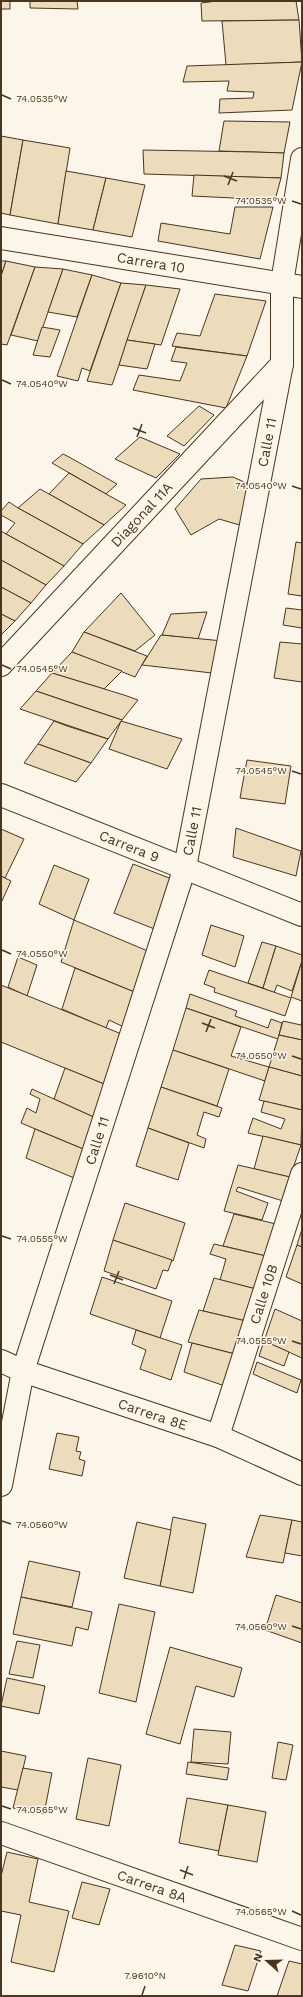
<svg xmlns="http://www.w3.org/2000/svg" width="303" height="1997" font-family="'Work Sans',sans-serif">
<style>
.building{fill:#ecdcbc;stroke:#4a3520}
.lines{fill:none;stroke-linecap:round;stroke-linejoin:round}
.street-casing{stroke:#4a3520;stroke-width:24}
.street{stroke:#fbf6e9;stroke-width:22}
.ticks{fill:none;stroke:#4a3520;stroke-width:1.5}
.labels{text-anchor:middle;stroke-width:3;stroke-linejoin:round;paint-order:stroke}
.street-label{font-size:14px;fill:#4a3520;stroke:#fbf6e9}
.ticks-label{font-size:10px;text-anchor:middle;fill:#4a3520;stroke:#fbf6e9;stroke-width:3;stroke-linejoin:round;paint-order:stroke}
</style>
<rect width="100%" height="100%" fill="#fbf6e9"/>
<!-- building -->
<g class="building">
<rect x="1" y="1" width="9" height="8"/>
<polygon points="30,1 77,1 78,9 30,8"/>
<polygon points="217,1 296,1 299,20 202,21 201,3"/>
<polygon points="299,20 302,62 226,65 222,21"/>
<polygon points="302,62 292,110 219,113 220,99 253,98 254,92 227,91 229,81 183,82 187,66"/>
<polygon points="224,121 290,122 284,153 219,151"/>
<polygon points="1,136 23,140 10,215 1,213"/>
<polygon points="23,140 70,148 58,224 10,215"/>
<polygon points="143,150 255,152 284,153 281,178 144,174"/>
<polygon points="66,171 106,178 93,230 58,224"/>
<polygon points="194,175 250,177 281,178 275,200 192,196"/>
<polygon points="106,178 145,185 132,237 93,230"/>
<polygon points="235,207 273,207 260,259 158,241 161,223 230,234"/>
<polygon points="1,261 6,261 1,276"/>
<polygon points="6,261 35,267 7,345 1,344 1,276"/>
<polygon points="35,267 63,269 38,341 11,335"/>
<polygon points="63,269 92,275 77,317 48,312"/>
<polygon points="92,275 121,283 90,371 82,368 78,381 57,376"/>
<polygon points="121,283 146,285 119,365 112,385 87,381"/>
<polygon points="146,285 180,289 161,345 127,340"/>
<polygon points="215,294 266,301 247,356 172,346 177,333 200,336"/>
<polygon points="42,327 60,330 50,357 33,355"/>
<polygon points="127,340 155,344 147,369 119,365"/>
<polygon points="176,347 247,356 226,408 133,390 139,375 180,381 187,363 171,361"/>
<polygon points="199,406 214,415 184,446 167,436"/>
<polygon points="140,437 180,454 156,478 115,459"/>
<polygon points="63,454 69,457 117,484 106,494 52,463"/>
<polygon points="69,473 106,494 126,505 104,525 49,494"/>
<polygon points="233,477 253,486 243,526 219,519 191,535 175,509 201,479"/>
<polygon points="40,489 49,494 104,525 83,544 18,508"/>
<polygon points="9,502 18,508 83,544 64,566 6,534 15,523 1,515 1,511"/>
<polygon points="1,531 6,534 64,566 46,585 1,560"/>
<polygon points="296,542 302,543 302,596 288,594"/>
<polygon points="1,560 46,585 31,603 1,587"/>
<polygon points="1,587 31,603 15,621 1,614"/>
<polygon points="121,593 155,635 135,651 84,632"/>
<polygon points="286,608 302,610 302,628 283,625"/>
<polygon points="207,612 198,639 162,635 171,614"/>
<polygon points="1,614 15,621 1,635"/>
<polygon points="84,632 113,643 147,656 135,677 72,652"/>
<polygon points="161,635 223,641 212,673 142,665"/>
<polygon points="280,642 302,644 302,682 274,678"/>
<polygon points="72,652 122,671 104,689 52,673"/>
<polygon points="52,673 124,695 138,700 122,720 36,691"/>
<polygon points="36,691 80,706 122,720 108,739 20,709"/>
<polygon points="54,721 67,726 108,739 91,763 38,744"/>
<polygon points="121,721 182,739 167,769 109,749"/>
<polygon points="38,744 91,763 76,782 24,763"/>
<polygon points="247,760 291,766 285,804 240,798"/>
<polygon points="236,828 301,851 296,876 233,857"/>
<polygon points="1,829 24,839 5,878 1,876"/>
<polygon points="133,864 177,881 157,930 114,913"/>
<polygon points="54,865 89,879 74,920 39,904"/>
<polygon points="1,876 11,881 1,903"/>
<polygon points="74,920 150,952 137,993 61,962"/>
<polygon points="211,925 244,936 235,967 202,955"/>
<polygon points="262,942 276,946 263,988 248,983"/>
<polygon points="276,946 302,955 302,961 292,991 277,985 274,993 263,988"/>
<polygon points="18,957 37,965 27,996 8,987"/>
<polygon points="302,961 302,1001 291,997"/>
<polygon points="75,968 137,993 126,1028 109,1020 106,1028 62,1009"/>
<polygon points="209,970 291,998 285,1016 214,992 215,988 204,984"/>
<polygon points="1,985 124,1035 109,1086 1,1042"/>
<polygon points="190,994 237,1011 235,1016 268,1028 271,1019 282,1023 278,1039 186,1008"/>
<polygon points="186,1008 241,1027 231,1056 269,1067 265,1081 173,1050"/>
<polygon points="302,1020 302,1040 279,1035 283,1021 301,1025"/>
<polygon points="279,1035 302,1040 302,1076 269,1067"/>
<polygon points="173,1050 229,1069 217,1106 161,1087"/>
<polygon points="269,1067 302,1076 302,1110 259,1100"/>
<polygon points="65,1068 109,1086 98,1119 54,1099"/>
<polygon points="161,1087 222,1108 219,1117 204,1112 197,1135 206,1139 204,1148 148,1128"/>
<polygon points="32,1089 98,1119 88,1151 21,1123 27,1108 36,1113 40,1099 30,1094"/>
<polygon points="264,1101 302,1110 301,1145 248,1133 253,1118 281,1129 285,1119 261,1112"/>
<polygon points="148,1128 189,1143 178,1180 136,1166"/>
<polygon points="35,1129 88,1151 79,1180 26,1158"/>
<polygon points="263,1136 301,1145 290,1177 254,1169"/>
<polygon points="238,1165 290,1177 283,1201 238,1187 236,1191 268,1203 262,1220 224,1211"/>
<polygon points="125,1203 185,1223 173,1261 113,1240"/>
<polygon points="234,1214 276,1224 266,1256 223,1246"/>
<polygon points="302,1229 302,1247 297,1245"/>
<polygon points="113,1240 172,1260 168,1271 163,1270 156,1289 104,1271"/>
<polygon points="214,1244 266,1256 256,1289 220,1280 226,1259 210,1254"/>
<polygon points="297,1245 302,1247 302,1284 286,1277"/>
<polygon points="102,1277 172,1301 160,1338 90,1314"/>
<polygon points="214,1278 256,1289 246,1321 203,1311"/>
<polygon points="275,1309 302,1321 302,1358 264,1341"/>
<polygon points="199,1310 246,1321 235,1354 188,1342"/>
<polygon points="136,1330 182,1345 171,1380 140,1369 146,1350 132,1344"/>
<polygon points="264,1341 289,1352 284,1366 259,1356"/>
<polygon points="192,1343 235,1354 225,1386 184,1372"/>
<polygon points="257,1362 301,1380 297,1393 253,1374"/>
<polygon points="57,1433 79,1437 76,1451 81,1452 79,1459 85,1461 82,1476 49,1469"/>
<polygon points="260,1515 292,1520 283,1563 246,1557"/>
<polygon points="173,1517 206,1524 193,1593 160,1586"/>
<polygon points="292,1520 302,1522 302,1556 285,1553"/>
<polygon points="137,1522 171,1530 160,1586 124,1578"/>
<polygon points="29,1561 80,1572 72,1607 21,1597"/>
<polygon points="276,1595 302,1603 302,1643 265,1630"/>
<polygon points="21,1597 92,1612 88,1630 76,1627 72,1646 13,1634"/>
<polygon points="119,1604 155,1612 136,1702 99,1693"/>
<polygon points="17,1641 40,1645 33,1678 9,1674"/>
<polygon points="170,1647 242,1668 234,1697 196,1686 180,1744 146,1734"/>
<polygon points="7,1678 45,1686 39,1714 1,1706"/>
<polygon points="194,1729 231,1732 228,1764 191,1762"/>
<polygon points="278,1742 293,1745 286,1780 272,1778"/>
<polygon points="1,1751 26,1756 18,1790 1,1787"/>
<polygon points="88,1758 121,1765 109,1826 76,1819"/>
<polygon points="188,1762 229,1768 227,1780 186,1774"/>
<polygon points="23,1768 52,1773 44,1814 13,1808"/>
<polygon points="187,1798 228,1805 219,1851 179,1843"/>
<polygon points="228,1805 266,1812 257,1862 218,1855"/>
<polygon points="7,1852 38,1859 29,1902 69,1911 54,1972 11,1962 21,1915 1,1911 1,1876"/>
<polygon points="82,1882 110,1889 99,1925 72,1918"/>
<polygon points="235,1945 261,1951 248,1991 222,1985"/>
<polygon points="289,1961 302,1964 302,1996 277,1996"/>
</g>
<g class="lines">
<!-- street casing -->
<g class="street-casing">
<g id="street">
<path id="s1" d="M1 238 302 287"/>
<path id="s2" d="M1 665 282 364"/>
<path id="s3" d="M1 795 302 915"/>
<path id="s4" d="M1 1361 23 1371 218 1436 302 1474"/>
<path id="s5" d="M218 1436 302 1174"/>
<path id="s6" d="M1 1485 23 1371 185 867 282 364V283L302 159"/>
<path id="s7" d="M1 1833 302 1939"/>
</g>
</g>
<!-- street -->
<use href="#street" class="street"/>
</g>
<!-- ticks -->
<path class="ticks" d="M2 95 11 99M224 176 237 181M228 185 233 172M292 201 301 204M2 380 11 384M133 428 146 433M137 437 142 424M292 486 301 489M2 665 11 669M292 771 301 774M2 950 11 954M202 1023 215 1028M206 1032 211 1019M292 1056 301 1059M2 1236 11 1239M110 1275 123 1280M114 1284 119 1271M292 1341 301 1344M2 1521 11 1524M292 1626 301 1629M2 1806 11 1809M180 1870 193 1875M184 1879 188 1866M292 1911 301 1915M142 1995 145 1986"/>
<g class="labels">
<!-- street labels -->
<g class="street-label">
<text dy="5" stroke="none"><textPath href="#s1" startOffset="152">Carrera 10</textPath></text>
<text dy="5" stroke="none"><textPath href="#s6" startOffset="1078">Calle 11</textPath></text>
<text dy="5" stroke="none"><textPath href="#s2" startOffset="206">Diagonal 11A</textPath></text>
<text dy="5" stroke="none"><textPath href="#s6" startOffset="682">Calle 11</textPath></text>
<text dy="5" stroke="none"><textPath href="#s3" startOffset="138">Carrera 9</textPath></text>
<text dy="5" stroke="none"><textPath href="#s6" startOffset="358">Calle 11</textPath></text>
<text dy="5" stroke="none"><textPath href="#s5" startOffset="149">Calle 10B</textPath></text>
<text dy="5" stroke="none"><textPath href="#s4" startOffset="161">Carrera 8E</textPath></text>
<text dy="5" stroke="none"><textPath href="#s7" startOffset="160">Carrera 8A</textPath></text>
</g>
</g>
<g class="ticks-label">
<text x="42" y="102">74.0535°W</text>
<text x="261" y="204">74.0535°W</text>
<text x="42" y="387">74.0540°W</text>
<text x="261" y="489">74.0540°W</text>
<text x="42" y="672">74.0545°W</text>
<text x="261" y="774">74.0545°W</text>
<text x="42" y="957">74.0550°W</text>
<text x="261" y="1059">74.0550°W</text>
<text x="42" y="1242">74.0555°W</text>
<text x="261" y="1344">74.0555°W</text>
<text x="42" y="1528">74.0560°W</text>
<text x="261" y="1630">74.0560°W</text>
<text x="42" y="1813">74.0565°W</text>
<text x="261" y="1915">74.0565°W</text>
<text x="145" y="1979">7.9610°N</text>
</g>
<!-- border -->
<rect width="303" height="1997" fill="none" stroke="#4a3520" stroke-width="4"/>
<!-- north arrow -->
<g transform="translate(267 1961) rotate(290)" stroke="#fbf6e9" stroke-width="3" paint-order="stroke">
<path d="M0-3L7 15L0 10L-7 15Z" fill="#4a3520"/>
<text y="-6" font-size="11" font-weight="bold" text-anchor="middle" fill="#4a3520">N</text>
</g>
</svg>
